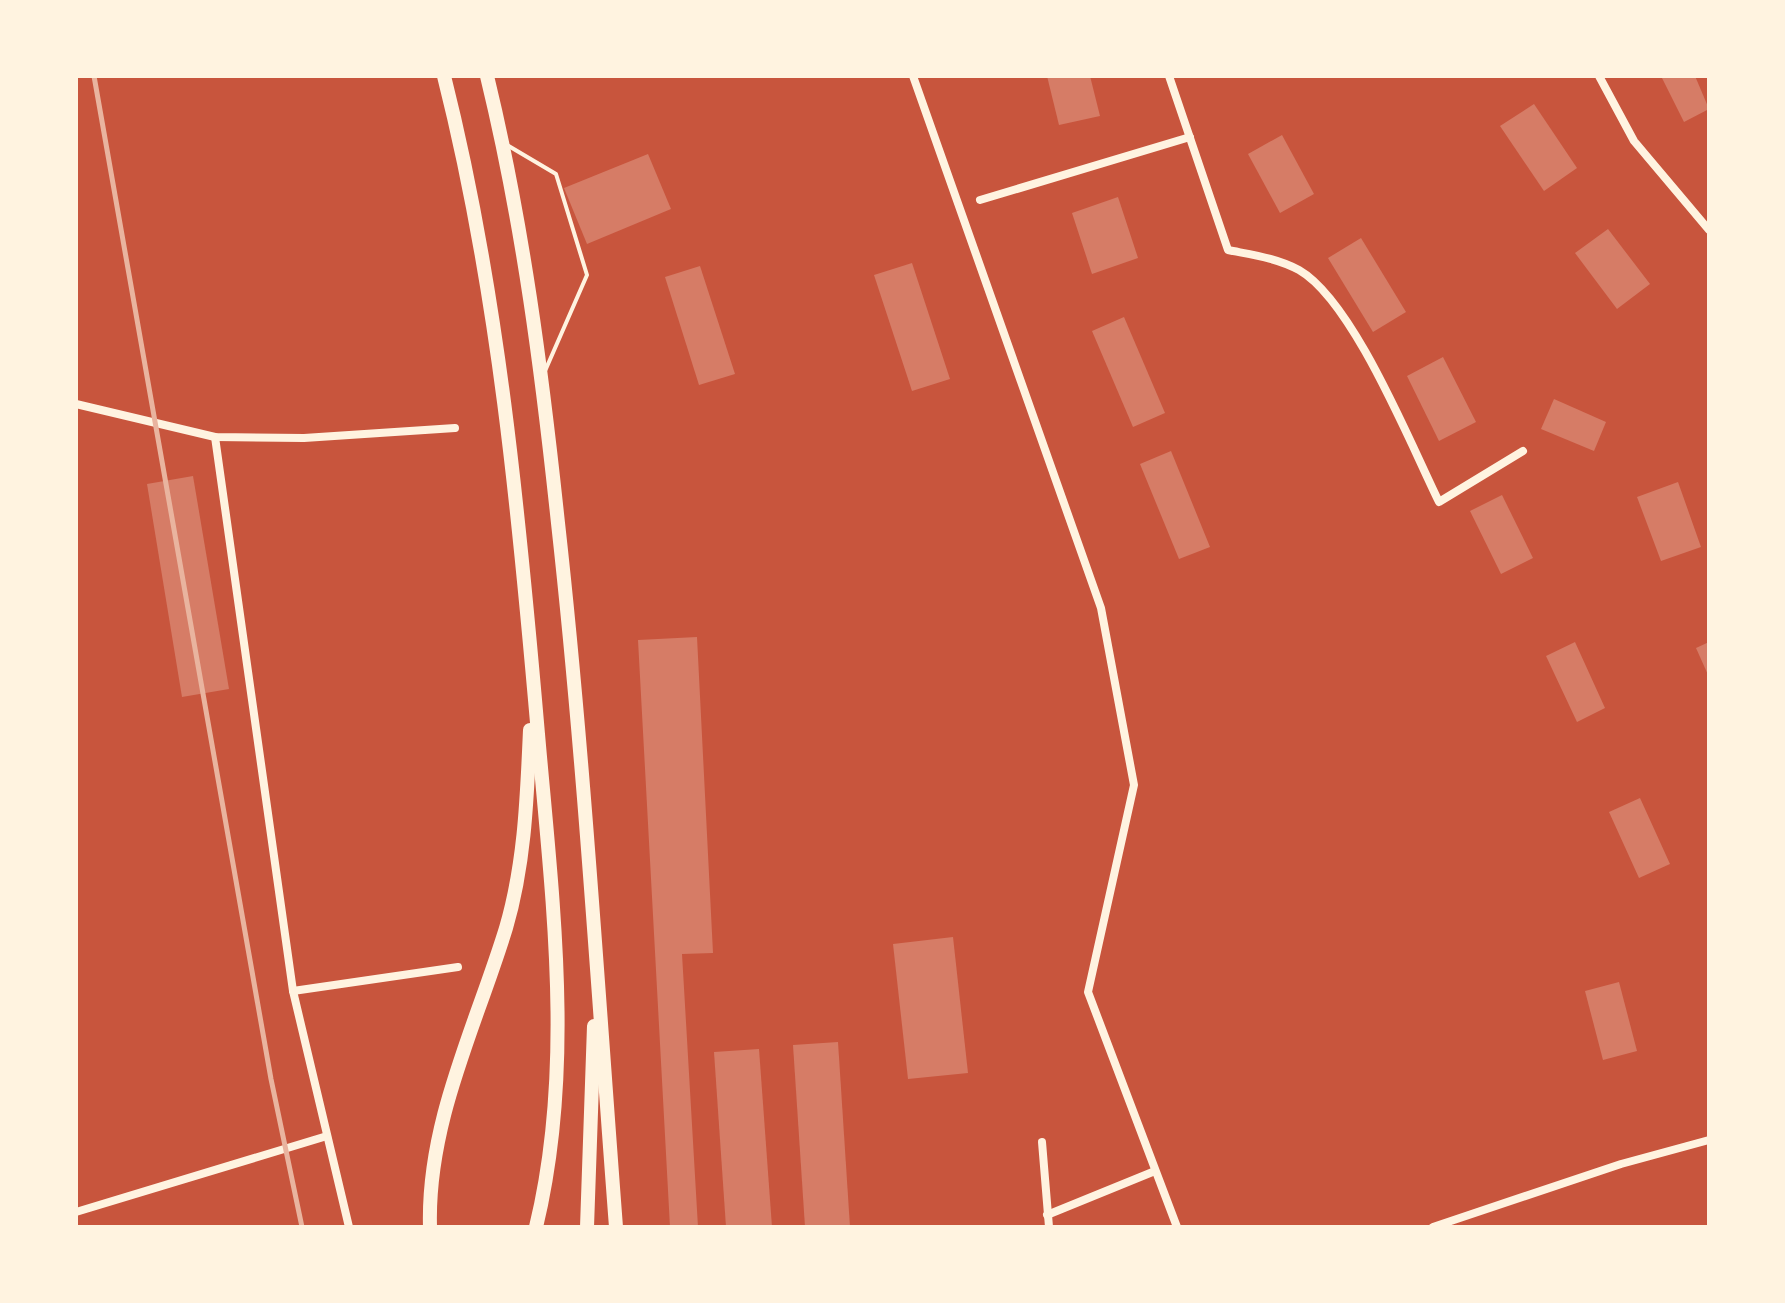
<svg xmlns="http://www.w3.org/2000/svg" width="1785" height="1303" font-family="Overpass,sans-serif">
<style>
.building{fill:#d67c66}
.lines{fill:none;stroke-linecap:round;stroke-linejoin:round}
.service{stroke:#fff3e0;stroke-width:4}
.minor{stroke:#fff3e0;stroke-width:8}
.trunk{stroke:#fff3e0;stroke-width:14}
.rail{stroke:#e9b49f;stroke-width:5}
</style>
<rect width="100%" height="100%" fill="#c8553d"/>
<!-- building -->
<g class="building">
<polygon points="1047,76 1090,76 1100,116 1059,125"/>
<polygon points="1661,76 1695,76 1709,109 1684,122"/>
<polygon points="1534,104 1577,168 1544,191 1500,126"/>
<polygon points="1282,135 1314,194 1280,213 1248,154"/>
<polygon points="648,154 671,209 587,244 564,188"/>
<polygon points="1118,197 1138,258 1092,274 1072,213"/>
<polygon points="1608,229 1650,284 1617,309 1575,253"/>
<polygon points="1361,238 1406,312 1373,332 1328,258"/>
<polygon points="912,263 950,379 912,391 874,275"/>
<polygon points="700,266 735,374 699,385 665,277"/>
<polygon points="1124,317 1165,413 1133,427 1092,331"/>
<polygon points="1443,357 1476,422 1439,441 1407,376"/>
<polygon points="1554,399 1606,422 1594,451 1541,429"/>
<polygon points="1171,451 1210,547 1179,559 1140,464"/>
<polygon points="193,476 229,689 182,697 147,484"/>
<polygon points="1678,482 1701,547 1661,561 1637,497"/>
<polygon points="1502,495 1533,558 1501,574 1470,511"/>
<polygon points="697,637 713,953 682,954 698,1227 670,1227 638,640"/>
<polygon points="1575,642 1605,708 1577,722 1546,656"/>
<polygon points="1709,642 1709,677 1696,648"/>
<polygon points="1640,798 1670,864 1639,878 1609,812"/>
<polygon points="953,937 968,1073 908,1079 893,944"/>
<polygon points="1619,982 1637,1051 1603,1060 1585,991"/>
<polygon points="838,1042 850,1227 805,1227 793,1045"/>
<polygon points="759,1049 772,1227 726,1227 714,1052"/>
</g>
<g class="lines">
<!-- service -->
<polyline class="service" points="507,145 556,174 587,275 545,371"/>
<!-- minor -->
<g class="minor">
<polyline points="913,76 1101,608 1134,785 1088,992 1177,1227"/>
<path d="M1169 76 1228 250C1253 255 1277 258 1299 270 1353 301 1410 443 1439 502L1523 451"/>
<polyline points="1599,76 1634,141 1709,230"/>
<polyline points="980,200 1190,137"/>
<polyline points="76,404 215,437 304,438 455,428"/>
<polyline points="215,437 293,991 349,1227"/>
<polyline points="293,991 458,967"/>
<polyline points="1042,1142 1049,1227"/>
<polyline points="76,1212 327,1136"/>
<polyline points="1047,1215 1155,1171"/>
<polyline points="1433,1227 1621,1164 1709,1140"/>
</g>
<!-- trunk -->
<g class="trunk">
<path d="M444 76C498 290 519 514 538 734 552 897 575 1066 536 1227"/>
<path d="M487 76C523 224 542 372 558 523 584 757 598 992 616 1227"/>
<path d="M430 1227C427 1122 476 1026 506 928 525 863 527 797 530 730"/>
<polyline points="587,1227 594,1026"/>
</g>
<!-- rail -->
<polyline class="rail" points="94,76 271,1079 302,1227"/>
</g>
<!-- border -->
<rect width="1785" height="1303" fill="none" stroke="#fff3e0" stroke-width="156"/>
</svg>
